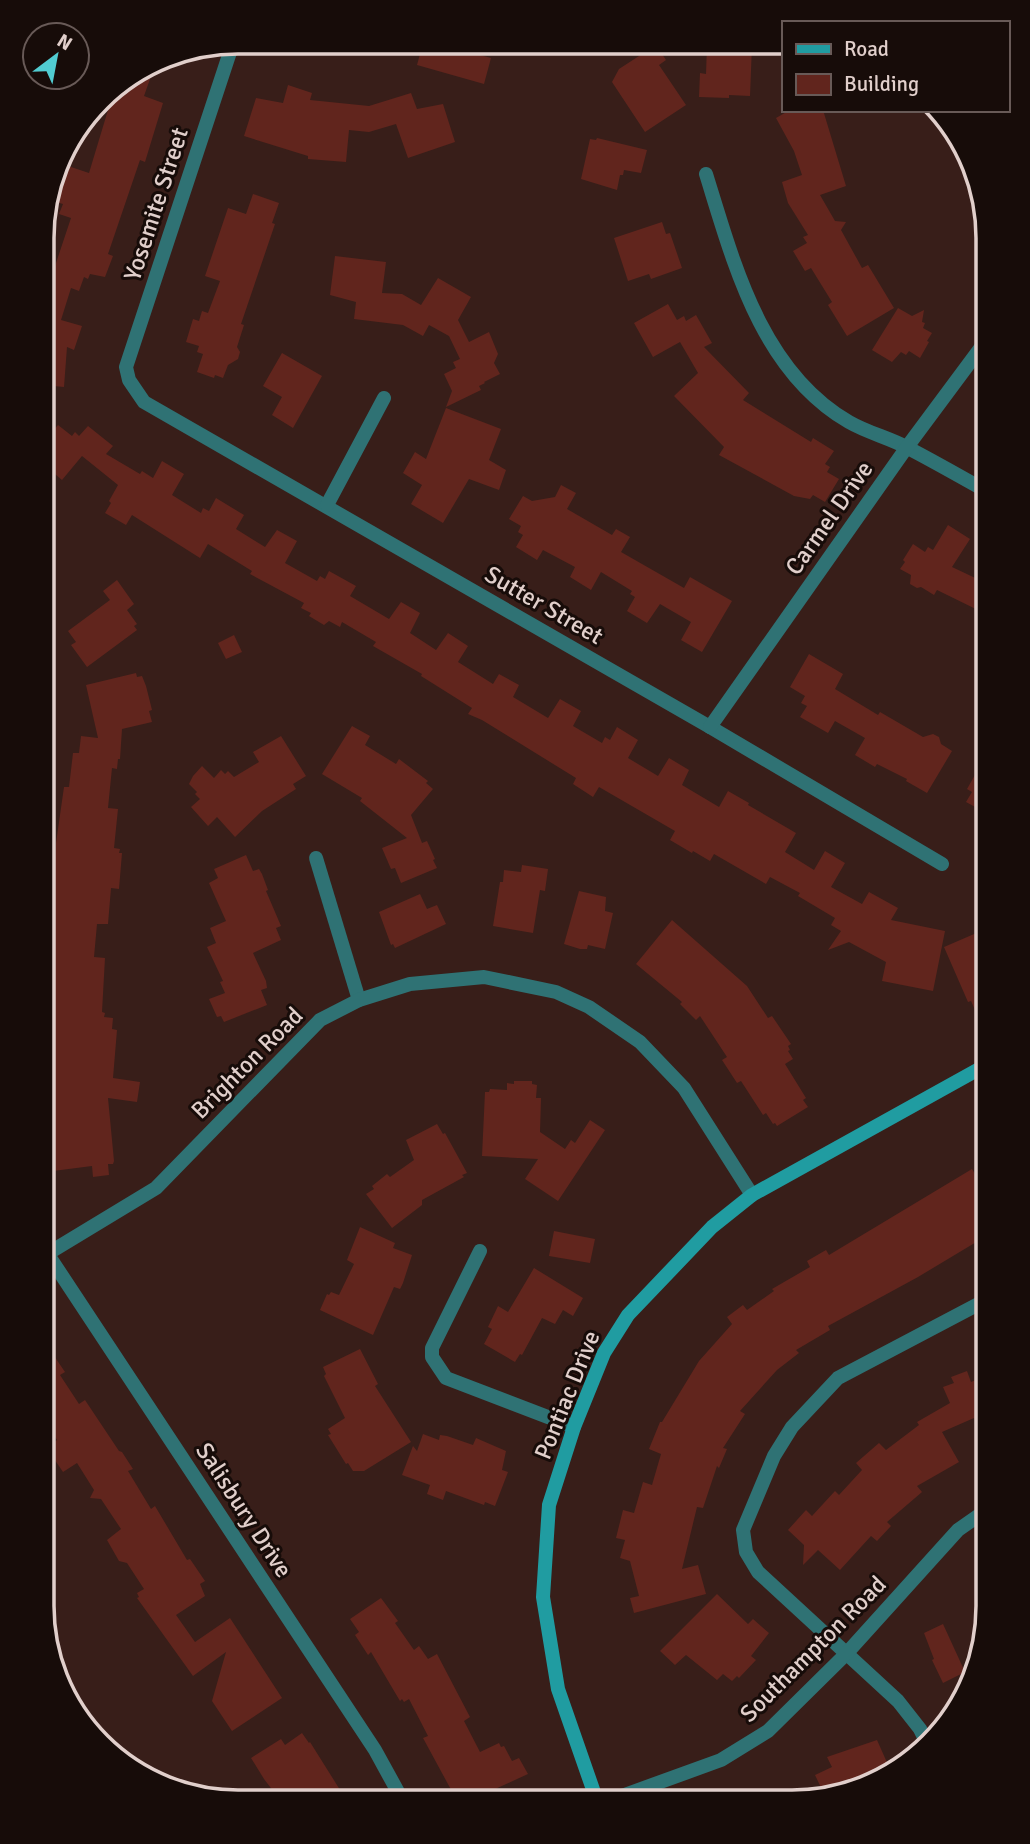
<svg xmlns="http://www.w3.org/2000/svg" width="1030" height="1844" font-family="Signika,sans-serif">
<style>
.building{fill:#61251d}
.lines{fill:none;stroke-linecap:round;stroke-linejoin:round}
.minor{stroke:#2f7274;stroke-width:14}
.secondary{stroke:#209ca1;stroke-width:14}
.labels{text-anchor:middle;stroke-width:6;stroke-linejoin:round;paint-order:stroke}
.street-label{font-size:24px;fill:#e1cfcb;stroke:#170c09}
.rim{fill:none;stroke:#e1cfcb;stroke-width:3.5}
</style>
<rect width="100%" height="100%" fill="#381e19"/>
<!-- building -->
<g class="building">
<polygon points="423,43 442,47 443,43 472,43 469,52 491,58 484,84 417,65"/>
<polygon points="656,45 666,60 659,65 686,105 645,132 612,82 619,69"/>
<polygon points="707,45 752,45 750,96 729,95 729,98 699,97 700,73 706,74"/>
<polygon points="156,62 144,96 163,103 145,162 140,160 108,254 113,256 105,277 90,274 88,279 84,277 79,291 71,288 61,320 82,326 74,350 67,347 64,387 43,385 44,299 71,218 59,214 63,204 56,202 68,166 89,173 108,110 97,106 109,91"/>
<polygon points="288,85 312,93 310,100 369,106 411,93 417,109 443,104 455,142 408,158 396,124 369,132 349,130 346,162 308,159 308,156 244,136 256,98 283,103"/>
<polygon points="790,110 823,110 846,186 820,195 835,221 846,222 841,230 862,268 868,265 894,308 847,336 828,305 832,302 811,268 805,271 793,251 807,243 803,237 808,235 788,203 782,182 802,175 794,151 776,118"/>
<polygon points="597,138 647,150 641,173 624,170 623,175 620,175 617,190 581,179 590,139 596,140"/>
<polygon points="253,194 279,203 272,223 275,224 241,324 244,325 237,347 240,352 238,359 228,365 223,378 215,375 214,378 197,372 203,354 197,352 199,346 186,342 193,319 199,321 202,311 208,313 220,281 205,276 228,208 246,214"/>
<polygon points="662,222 666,234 670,233 682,268 651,279 649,274 628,281 614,238"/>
<polygon points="335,256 386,262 382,293 402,294 421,305 438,278 471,297 458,320 469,342 489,332 498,354 494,363 500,374 484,382 485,383 479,386 481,390 446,407 452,391 444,374 456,368 453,362 460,359 449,336 429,325 423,336 403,325 354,319 356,302 330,295"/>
<polygon points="668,304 677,320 684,316 686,321 696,315 712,343 704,347 749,393 743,400 811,442 813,438 834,451 825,464 830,467 827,472 839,479 825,502 813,495 810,499 794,496 719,455 724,447 674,396 698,373 680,342 653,357 634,323"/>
<polygon points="898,308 912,316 924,310 922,322 925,323 923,328 932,333 927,341 929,342 920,358 909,351 906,355 901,352 892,362 872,350"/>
<polygon points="282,353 322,376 293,428 272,415 282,397 263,386"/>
<polygon points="446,408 501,429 489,460 506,470 499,490 469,479 443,523 411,504 422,485 403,473 415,452 426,459"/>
<polygon points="58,425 72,436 75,432 79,436 88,426 113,446 106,454 140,474 142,471 153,478 162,461 184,474 172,495 201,513 203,508 209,511 216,498 244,515 236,529 265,547 277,530 297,541 285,563 317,581 320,576 325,579 329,571 356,586 350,596 389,619 401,602 420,613 410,633 436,650 448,633 468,646 458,662 493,684 499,674 519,685 513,697 548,718 560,699 581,711 573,726 602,743 605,737 610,740 617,727 638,740 628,758 658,776 669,758 689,770 682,785 719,807 728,791 749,803 748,805 796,833 785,852 814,870 825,851 845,863 831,887 862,904 869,892 898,908 891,920 945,931 933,991 882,981 886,962 849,942 828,950 841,931 831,925 835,918 798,896 800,893 770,877 766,884 714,854 710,861 693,851 692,853 670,840 675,831 599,787 593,797 573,784 576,778 482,720 468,714 472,708 421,676 422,674 373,646 376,642 342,622 340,627 329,621 324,625 309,616 311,613 301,608 304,603 250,574 252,571 208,544 200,558 132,515 126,525 105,513 111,503 109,501 118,485 82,456 62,480 43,464 43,442"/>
<polygon points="561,485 576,493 567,509 612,535 616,529 630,537 621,552 684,588 690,577 732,601 702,652 681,640 691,622 660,604 647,623 627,611 635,597 630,594 632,591 601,572 591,590 570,577 575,567 543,550 537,560 516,547 523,535 518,532 521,526 509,519 523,496 532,501 555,497"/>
<polygon points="948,525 970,539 952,567 988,584 988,615 937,590 934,595 921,587 917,588 910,584 911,575 900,569 905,562 903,560 913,544 925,552 928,547 933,550"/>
<polygon points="117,580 134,604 127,610 137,624 134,626 137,630 87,667 71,645 76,642 68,631 110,600 103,591"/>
<polygon points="234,635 242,652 226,659 218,643"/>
<polygon points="809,654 843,674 835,689 878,715 880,712 923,737 933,734 939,737 941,744 952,751 927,793 906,781 907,779 877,764 875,767 855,755 865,738 835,721 828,733 800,717 807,706 801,703 805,696 790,687"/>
<polygon points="136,673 137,677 142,676 146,686 152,710 149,711 152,722 122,729 120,759 118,759 117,769 112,768 108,808 118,809 114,848 120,849 119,853 122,853 119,889 111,888 108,924 97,924 94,957 105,958 102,1012 105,1013 104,1017 113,1018 112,1029 117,1030 113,1078 140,1082 137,1102 108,1098 114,1161 113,1164 108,1164 109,1175 93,1177 92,1166 53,1171 52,1158 46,1159 43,1130 43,989 44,972 47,972 56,843 64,787 69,787 73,753 79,753 81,736 98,738 86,685"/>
<polygon points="352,726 370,736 365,745 396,764 399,759 428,781 426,783 433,789 411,815 422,843 427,841 435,859 433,860 437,868 401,883 395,868 391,869 382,848 407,838 360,801 362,798 322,774"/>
<polygon points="281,736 306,776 293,784 296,789 262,811 235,837 217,817 208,826 191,807 200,799 195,794 197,792 189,784 193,776 202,766 214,778 221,770 225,774 228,771 234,777 259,762 253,752"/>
<polygon points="988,752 988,814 966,802 972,792 967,789"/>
<polygon points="246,855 253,871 259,869 262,874 268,890 266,891 281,926 276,928 281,940 253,953 266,981 267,988 261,990 267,1005 224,1022 221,1016 217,1017 209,999 225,993 220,982 223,981 207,947 216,943 210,928 226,921 209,883 218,878 214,869"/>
<polygon points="522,865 548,869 545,891 540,890 533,933 493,926 500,882 503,882 504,870 521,872"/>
<polygon points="579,891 606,897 605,911 613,913 605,949 588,945 587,949 580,949 564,944"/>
<polygon points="420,894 427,909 437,905 446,924 395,948 393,944 391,945 379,912"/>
<polygon points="672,920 747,986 768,1018 772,1016 791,1044 788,1046 790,1050 788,1051 793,1059 785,1064 806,1098 803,1100 808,1107 777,1126 775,1123 773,1124 766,1113 763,1115 741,1081 737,1083 722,1060 727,1057 700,1016 696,1020 680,1004 682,1002 636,964"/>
<polygon points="988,928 988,1005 975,1010 971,1001 968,1002 944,947"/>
<polygon points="514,1081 532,1081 532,1084 537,1085 536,1098 541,1098 540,1132 565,1149 571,1140 575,1143 590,1120 605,1130 558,1201 525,1179 538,1159 482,1156 485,1092 489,1092 490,1089 507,1090 507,1083 514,1084"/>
<polygon points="437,1124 443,1134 445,1133 467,1173 462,1175 464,1177 422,1200 422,1205 392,1228 366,1194 374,1189 372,1186 387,1174 390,1177 414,1160 406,1140"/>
<polygon points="972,1169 988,1195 988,1235 918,1277 828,1326 830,1330 796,1350 799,1353 777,1370 740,1411 745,1414 723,1448 727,1449 719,1468 717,1466 703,1508 697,1507 682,1569 698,1565 706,1594 634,1613 630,1598 639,1596 630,1561 620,1558 625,1540 616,1538 623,1510 634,1513 643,1482 652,1485 661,1454 649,1449 660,1422 662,1422 699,1361 732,1324 727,1317 743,1305 747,1310 774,1291 772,1289 810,1267 807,1261 826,1250 829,1255"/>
<polygon points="360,1227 395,1243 393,1248 412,1255 403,1283 400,1289 394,1287 373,1335 320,1310 327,1294 329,1295 331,1292 339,1295 354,1264 347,1260"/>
<polygon points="554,1231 595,1239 590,1263 549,1256"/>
<polygon points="534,1268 583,1298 573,1316 563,1310 555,1324 542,1318 522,1355 520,1354 515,1362 484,1344 492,1329 488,1327 498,1306 508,1312"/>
<polygon points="42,1338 65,1372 60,1375 79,1404 85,1400 119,1451 122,1452 133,1469 128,1471 151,1509 155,1506 187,1560 190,1559 205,1581 200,1584 205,1596 176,1615 195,1642 230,1618 282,1698 232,1731 212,1701 226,1652 193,1676 137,1598 139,1597 137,1593 144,1589 127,1563 119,1561 107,1540 121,1529 101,1499 90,1498 94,1490 77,1463 63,1472 46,1447 57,1440 42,1418"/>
<polygon points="360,1349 378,1384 375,1386 411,1442 364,1471 353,1471 348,1463 346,1464 328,1435 331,1434 328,1429 345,1418 324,1376 326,1374 323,1367"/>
<polygon points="967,1371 971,1382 978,1379 988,1402 988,1449 974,1418 942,1432 959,1462 917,1486 922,1492 887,1522 891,1526 877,1541 871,1536 840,1570 818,1550 803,1565 804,1545 788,1530 806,1510 812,1516 835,1491 839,1495 862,1470 856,1463 879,1443 886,1450 919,1425 917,1422 950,1403 943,1387 954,1383 951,1377"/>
<polygon points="423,1434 439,1440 440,1435 447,1436 473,1445 476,1438 506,1451 502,1470 508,1472 495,1506 485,1502 484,1505 446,1491 443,1500 427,1494 430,1485 402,1475 413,1446 417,1451"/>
<polygon points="717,1594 748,1624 753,1619 769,1633 751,1656 756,1660 739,1678 737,1676 732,1681 723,1674 717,1680 686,1655 675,1665 660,1651"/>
<polygon points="381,1598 398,1621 395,1623 414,1650 419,1646 428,1659 437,1654 470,1717 464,1721 480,1752 499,1743 501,1747 504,1746 512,1761 519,1758 528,1774 469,1801 463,1801 460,1794 455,1797 423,1738 428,1736 409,1699 404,1702 402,1699 400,1701 371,1652 368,1655 355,1635 359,1632 350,1619"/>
<polygon points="943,1624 965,1672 943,1683 932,1660 934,1659 924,1633"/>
<polygon points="302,1733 309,1743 310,1742 347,1801 280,1800 264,1779 251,1758 281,1739 285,1745"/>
<polygon points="877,1740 889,1767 855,1791 825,1796 815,1775 832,1767 827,1757"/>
</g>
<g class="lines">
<!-- minor -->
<g class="minor">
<polyline points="233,43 126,367 129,380 144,402 710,727 942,864"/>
<polyline points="350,43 354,44"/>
<path d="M706 174C734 264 761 371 849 422 868 433 890 438 908 448 935 462 961 477 988 492"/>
<polyline points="327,505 384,398"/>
<polyline points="710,727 907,447 988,338"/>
<polyline points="316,858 359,1000"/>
<polyline points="43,1247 375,1750 403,1801"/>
<polyline points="480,1251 432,1348 432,1357 446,1378 574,1427"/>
<polyline points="47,1254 156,1188 320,1020 359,1000 410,984 484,977 556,992 589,1007 640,1042 684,1088 752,1195"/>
<polyline points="926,1741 920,1729 898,1701 758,1572 746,1552 743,1530 774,1456 792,1427 838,1378 988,1299"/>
<polyline points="608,1801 721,1760 768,1731 846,1654 958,1530 988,1509"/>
</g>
<!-- secondary -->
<polyline class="secondary" points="597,1801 558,1689 543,1597 549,1505 574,1427 604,1353 628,1315 712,1227 752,1195 988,1064"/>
</g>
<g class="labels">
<!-- street labels -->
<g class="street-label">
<text transform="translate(156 204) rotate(-72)" y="8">Yosemite Street</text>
<text transform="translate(829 518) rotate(-55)" y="8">Carmel Drive</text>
<text transform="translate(544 605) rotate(30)" y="8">Sutter Street</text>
<text transform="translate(247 1063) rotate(-45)" y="8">Brighton Road</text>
<text transform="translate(567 1395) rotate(-68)" y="8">Pontiac Drive</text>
<text transform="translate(244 1510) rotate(57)" y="8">Salisbury Drive</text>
<text transform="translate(813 1649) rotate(-45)" y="8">Southampton Road</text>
</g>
</g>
<!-- crop -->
<path d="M0 0H1030V1844H0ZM238 54H792A184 184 0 0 1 976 238V1606A184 184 0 0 1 792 1790H238A184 184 0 0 1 54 1606V238A184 184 0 0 1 238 54Z" fill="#170c09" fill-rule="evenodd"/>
<path class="rim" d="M238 54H792A184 184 0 0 1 976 238V1606A184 184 0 0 1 792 1790H238A184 184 0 0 1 54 1606V238A184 184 0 0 1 238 54Z"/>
<!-- legend -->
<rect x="782" y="21" width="228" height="91" fill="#170c09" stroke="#685a57" stroke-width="2"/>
<rect x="796" y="44" width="35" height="10" fill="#209ca1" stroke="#685a57" stroke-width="2"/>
<text x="844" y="56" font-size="21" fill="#e1cfcb">Road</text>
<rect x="796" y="74" width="35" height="21" fill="#61251d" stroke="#685a57" stroke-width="2"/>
<text x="844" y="91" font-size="21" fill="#e1cfcb">Building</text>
<!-- north arrow -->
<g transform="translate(56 56) rotate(32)"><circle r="33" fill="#170c09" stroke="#685a57" stroke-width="2"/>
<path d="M0-5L12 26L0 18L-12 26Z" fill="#51ccd1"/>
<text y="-10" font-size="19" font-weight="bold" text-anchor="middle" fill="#e1cfcb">N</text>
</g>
</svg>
